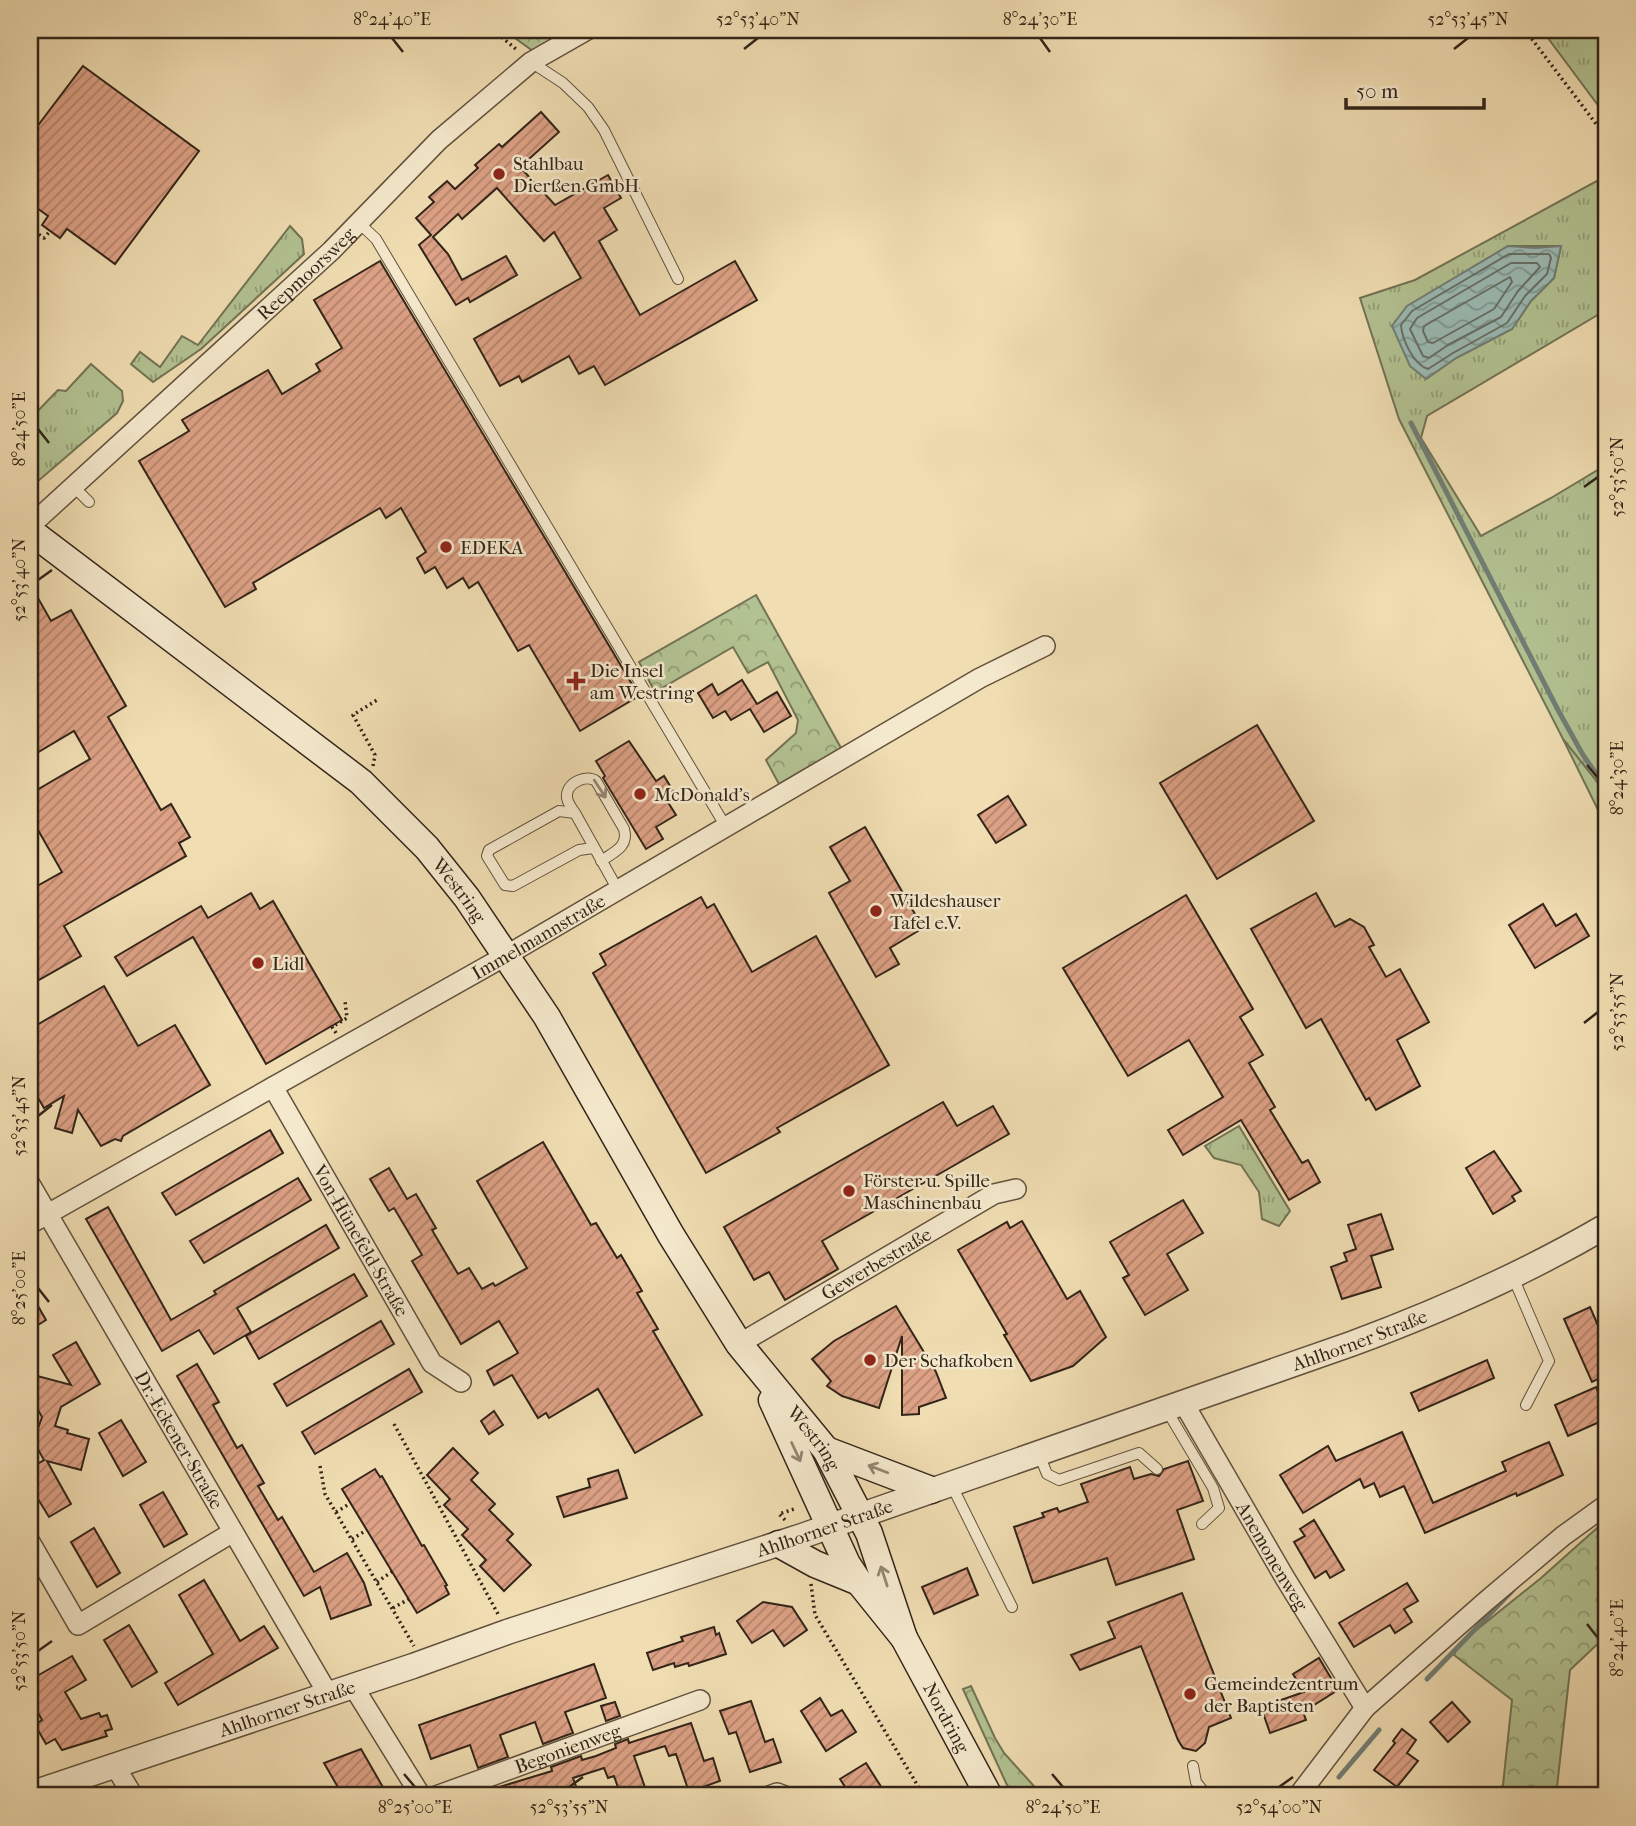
<svg xmlns="http://www.w3.org/2000/svg" width="1636" height="1826" font-family="'IM FELL French Canon',serif">
<style>
.grass{fill:url(#grass-tufts);stroke:#727355;stroke-width:2;fill-rule:evenodd}
.forest{fill:url(#forest-crowns);stroke:#727355;stroke-width:2}
.water{fill:url(#water-waves);stroke:#717e75;stroke-width:2}
.lines{fill:none;stroke-linecap:round;stroke-linejoin:round}
.shore{stroke:#666f66;stroke-width:2}
.stream{stroke:#717e75;stroke-width:5}
.building{fill:url(#building-hatch);stroke:#322418;stroke-width:2}
.service-casing{stroke:#62523e;stroke-width:12}
.minor-casing{stroke:#62523e;stroke-width:22}
.tertiary-casing{stroke:#62523e;stroke-width:27}
.secondary-casing{stroke:#322418;stroke-width:29}
.path{stroke:#322418;stroke-width:3.5;stroke-dasharray:2 3.5;stroke-linecap:butt}
.service{stroke:#f5e9cd;stroke-width:10}
.minor{stroke:#f5e9cd;stroke-width:19}
.tertiary{stroke:#f5e9cd;stroke-width:24}
.secondary{stroke:#f5e9cd;stroke-width:26}
.oneway{stroke:#948672}
.ticks{fill:none;stroke:#322418;stroke-width:2.5}
.poi-dot{fill:#8f2418;stroke:#f5e9cd;stroke-width:2.5}
.labels{text-anchor:middle;stroke-width:5;stroke-linejoin:round;paint-order:stroke}
.poi-label{font-size:19px;fill:#322418;stroke:#f5e9cd;text-anchor:start}
.street-label{font-size:19px;fill:#322418;stroke:#f5e9cd}
.neatline{fill:none;stroke:#322418;stroke-width:2.5}
.ticks-label{font-size:18px;text-anchor:middle;fill:#322418}
</style>
<defs>
<pattern id="grass-tufts" width="24" height="20" patternUnits="userSpaceOnUse" patternTransform="scale(1.75)"><rect width="24" height="20" fill="#b3c292"/><path d="M3 7l-1-3M5 7V3M7 7l1-3M15 17l-1-3M17 17v-4M19 17l1-3" fill="none" stroke="#929d76"/></pattern>
<pattern id="forest-crowns" width="20" height="18" patternUnits="userSpaceOnUse" patternTransform="scale(1.75)"><rect width="20" height="18" fill="#b3c292"/><path d="M2 6a3 3 0 1 1 6 0M12 15a3 3 0 1 1 6 0" fill="none" stroke="#929d76"/></pattern>
<pattern id="water-waves" width="16" height="10" patternUnits="userSpaceOnUse" patternTransform="scale(1.75)"><rect width="16" height="10" fill="#9bbab3"/><path d="M0 5q4-4 8 0t8 0" fill="none" stroke="#7f9791"/></pattern>
<pattern id="building-hatch" width="6" height="6" patternUnits="userSpaceOnUse" patternTransform="scale(1.75)"><rect width="6" height="6" fill="#dda185"/><path d="M-1 1l2-2M0 6l6-6M5 7l2-2" fill="none" stroke="#b4836c"/></pattern>
</defs>
<rect width="100%" height="100%" fill="#f0ddb2"/>
<filter id="stains"><feTurbulence type="fractalNoise" baseFrequency=".00286" numOctaves="4"/><feColorMatrix values="0 0 0 0 .2 0 0 0 0 .09 0 0 0 0 .02 0 0 0 .5 -.17"/></filter>
<radialGradient id="worn" r=".72"><stop offset=".6" stop-color="#630" stop-opacity="0"/><stop offset="1" stop-color="#630" stop-opacity=".3"/></radialGradient>
<!-- grass -->
<g class="grass">
<polygon points="1542,30 1606,30 1606,116"/>
<path d="M1606 176V310L1427 416 1421 438 1481 536 1551 498 1606 465V793L1563 739 1399 419 1360 298 1415 280ZM1508 246H1561L1554 278 1531 301 1512 329 1456 358 1426 379 1463 274Z"/>
<polygon points="290,226 302,239 304,254 201,349 153,382 131,364 140,352 160,367 182,336 198,345"/>
<polygon points="91,364 122,391 123,401 117,413 37,482 30,485 30,419 58,390 66,391"/>
<polygon points="1239,1126 1290,1211 1279,1226 1262,1219 1259,1192 1241,1165 1214,1158 1205,1146"/>
</g>
<!-- forest -->
<g class="forest">
<polygon points="504,30 569,30 533,51"/>
<polygon points="756,595 841,748 779,784 766,760 796,733 798,720 768,662 748,673 733,647 655,692 639,662"/>
<polygon points="1563,739 1606,793 1606,825 1604,822"/>
<polygon points="1606,1520 1606,1636 1570,1670 1556,1796 1494,1796 1503,1785 1512,1700 1454,1655 1459,1644 1541,1578"/>
<polygon points="971,1686 995,1738 1004,1753 1043,1796 1012,1796 963,1689"/>
</g>
<!-- water -->
<polygon class="water" points="1508,246 1535,248 1561,246 1554,278 1531,301 1512,329 1456,358 1426,379 1410,366 1392,326 1407,306"/>
<g class="lines">
<!-- shore -->
<g class="shore">
<path d="M1509 254H1549L1551 258 1547 274 1525 296 1507 323 1453 353 1428 369C1414 365 1402 340 1401 325L1412 311Z"/>
<polygon points="1511,263 1537,263 1540,267 1518,291 1501,317 1448,345 1429,358 1423,356 1410,329 1417,318"/>
<polygon points="1510,277 1512,282 1494,309 1433,343 1428,342 1423,331 1424,326"/>
</g>
<!-- stream -->
<g class="stream">
<polyline points="1411,423 1558,710 1583,755 1606,788"/>
<polyline points="1427,1679 1513,1590"/>
<polyline points="1339,1777 1379,1730"/>
<polyline points="1324,1796 1325,1794"/>
</g>
</g>
<!-- building -->
<g class="building">
<polygon points="83,66 199,151 115,264 67,229 60,238 42,225 48,216 30,203 30,136"/>
<polygon points="541,112 559,132 520,167 555,205 608,175 621,198 604,208 617,230 599,241 640,315 735,261 757,300 605,385 594,366 579,374 569,356 522,382 519,376 500,386 474,339 581,278 554,232 544,241 497,188 462,219 458,214 433,237 448,254 462,280 506,256 517,275 470,302 468,298 456,305 419,245 431,235 416,218 434,202 429,197 447,181 455,189 478,168 475,165 499,144 502,147"/>
<polygon points="380,261 639,696 580,731 529,645 518,651 478,582 469,588 463,578 447,588 435,567 425,573 417,558 426,552 401,508 386,518 380,508 253,583 256,589 225,607 139,461 189,431 182,420 268,370 282,394 320,371 316,364 342,348 314,300"/>
<polygon points="30,584 51,621 71,610 126,706 108,717 161,810 171,804 190,837 179,843 186,856 64,926 81,956 30,985 30,890 62,872 30,816 30,794 90,759 74,731 30,757"/>
<polygon points="742,680 757,704 777,692 791,716 764,732 750,709 731,720 725,711 713,718 698,693 712,684 718,695"/>
<polygon points="1257,725 1314,821 1217,879 1160,783"/>
<polygon points="629,741 656,781 664,776 673,791 664,796 676,815 656,827 663,839 646,849 603,778 605,776 596,761"/>
<polygon points="1008,796 1026,825 996,843 978,815"/>
<polygon points="865,827 923,928 890,948 899,964 876,977 829,893 850,881 830,847"/>
<polygon points="251,893 260,909 273,901 342,1020 266,1064 193,937 127,976 115,957 201,906 208,918"/>
<polygon points="1316,893 1335,927 1350,919 1364,927 1374,945 1369,947 1386,977 1400,969 1429,1022 1397,1040 1420,1086 1376,1110 1369,1098 1366,1100 1321,1019 1306,1028 1251,929"/>
<polygon points="1186,895 1253,1009 1240,1017 1263,1055 1249,1063 1275,1107 1270,1110 1302,1163 1308,1160 1320,1182 1289,1200 1241,1120 1183,1155 1168,1130 1223,1097 1189,1040 1128,1076 1063,968"/>
<polygon points="701,897 707,908 714,904 752,972 816,936 889,1065 777,1128 780,1132 706,1173 593,973 606,965 600,954"/>
<polygon points="1543,904 1556,926 1576,914 1589,936 1535,968 1509,925"/>
<polygon points="104,986 138,1046 175,1025 210,1085 123,1136 121,1141 115,1139 101,1146 78,1110 72,1133 55,1128 64,1096 44,1108 30,1084 30,1029"/>
<polygon points="943,1102 957,1126 993,1106 1009,1134 822,1241 838,1269 785,1300 769,1272 754,1280 724,1227"/>
<polygon points="270,1130 283,1153 176,1215 162,1193"/>
<polygon points="543,1142 591,1225 596,1223 617,1258 621,1255 642,1291 637,1293 658,1329 653,1331 702,1415 635,1453 598,1389 549,1418 546,1413 538,1418 512,1375 494,1385 487,1371 518,1353 499,1321 461,1344 412,1261 422,1255 394,1208 389,1211 370,1179 389,1168 407,1199 416,1194 436,1228 432,1230 458,1274 469,1268 482,1289 493,1283 495,1286 527,1268 477,1181"/>
<polygon points="1494,1151 1521,1191 1512,1196 1515,1201 1493,1214 1466,1168"/>
<polygon points="298,1178 311,1200 204,1263 190,1241"/>
<polygon points="1183,1200 1203,1233 1167,1254 1188,1290 1145,1315 1123,1278 1129,1275 1110,1242"/>
<polygon points="108,1207 171,1320 216,1294 214,1291 326,1225 339,1248 237,1308 251,1332 214,1354 199,1330 162,1351 86,1219"/>
<polygon points="1381,1214 1393,1249 1371,1256 1381,1287 1342,1299 1331,1267 1347,1261 1344,1253 1356,1249 1348,1225"/>
<polygon points="1022,1221 1067,1299 1080,1291 1106,1337 1073,1366 1031,1381 1004,1335 1007,1334 958,1250 1007,1222 1010,1228"/>
<polygon points="354,1274 367,1296 259,1359 246,1336"/>
<polygon points="30,1292 46,1320 30,1330"/>
<polygon points="896,1306 936,1372 946,1398 919,1407 919,1414 902,1415 902,1336 879,1408 842,1396 827,1386 831,1381 812,1359 834,1341"/>
<polygon points="1590,1307 1606,1344 1606,1375 1592,1382 1564,1319"/>
<polygon points="381,1321 394,1344 287,1406 274,1384"/>
<polygon points="76,1342 100,1384 61,1407 55,1426 68,1430 67,1433 89,1439 81,1470 47,1461 71,1504 49,1517 30,1486 30,1468 44,1460 30,1435 37,1431 42,1417 30,1396 30,1374 71,1385 53,1355"/>
<polygon points="1487,1360 1494,1378 1419,1411 1411,1393"/>
<polygon points="197,1364 219,1402 213,1405 237,1448 242,1445 264,1483 258,1486 278,1520 282,1517 314,1572 347,1553 364,1583 371,1605 331,1619 320,1587 304,1596 177,1376"/>
<polygon points="409,1369 422,1392 315,1454 302,1432"/>
<polygon points="1596,1387 1606,1411 1606,1419 1568,1436 1555,1405"/>
<polygon points="494,1411 503,1425 489,1434 481,1421"/>
<polygon points="121,1420 146,1462 123,1476 99,1433"/>
<polygon points="1402,1432 1433,1503 1506,1471 1502,1462 1549,1442 1563,1475 1517,1496 1516,1493 1425,1533 1404,1486 1380,1497 1374,1483 1364,1488 1360,1479 1303,1513 1280,1475 1328,1446 1336,1461"/>
<polygon points="453,1448 478,1473 471,1480 495,1504 489,1510 513,1534 507,1540 531,1565 504,1591 480,1566 486,1560 462,1535 468,1529 444,1505 450,1499 427,1475"/>
<polygon points="1188,1461 1203,1501 1177,1510 1194,1559 1116,1585 1107,1558 1033,1583 1014,1527 1044,1517 1042,1513 1057,1508 1059,1512 1088,1502 1081,1484 1130,1467 1134,1479 1151,1474 1159,1476 1164,1469"/>
<polygon points="375,1469 380,1477 382,1476 422,1546 424,1545 447,1585 445,1586 449,1594 417,1613 342,1489"/>
<polygon points="618,1470 627,1498 564,1517 557,1497 590,1487 588,1479"/>
<polygon points="163,1492 187,1534 164,1547 140,1505"/>
<polygon points="1314,1520 1344,1570 1330,1578 1326,1571 1315,1578 1294,1542 1305,1536 1300,1529"/>
<polygon points="94,1528 120,1573 97,1587 71,1542"/>
<polygon points="967,1568 978,1595 934,1614 922,1587"/>
<polygon points="204,1580 240,1641 264,1626 278,1648 178,1705 165,1683 213,1654 179,1595"/>
<polygon points="1407,1583 1418,1601 1404,1609 1412,1622 1395,1633 1390,1625 1354,1647 1339,1623"/>
<polygon points="1182,1593 1231,1718 1209,1727 1205,1743 1196,1751 1183,1748 1178,1740 1141,1646 1080,1670 1071,1655 1115,1638 1108,1622"/>
<polygon points="763,1602 792,1607 807,1630 784,1646 773,1630 752,1643 737,1621"/>
<polygon points="129,1625 157,1672 132,1687 104,1640"/>
<polygon points="714,1627 716,1635 719,1633 726,1654 689,1666 688,1663 675,1667 674,1663 653,1670 647,1653 683,1641 681,1637"/>
<polygon points="72,1656 86,1680 65,1692 81,1719 99,1713 101,1717 107,1715 112,1729 105,1731 107,1736 62,1750 55,1739 46,1744 35,1725 42,1720 30,1698 30,1680"/>
<polygon points="1319,1658 1338,1690 1303,1712 1306,1720 1270,1733 1261,1707 1304,1692 1293,1674"/>
<polygon points="594,1664 606,1698 565,1712 573,1733 543,1744 535,1722 500,1735 508,1757 478,1768 470,1745 431,1759 419,1725"/>
<polygon points="820,1698 831,1716 842,1710 856,1732 826,1751 801,1711"/>
<polygon points="751,1701 765,1742 773,1739 781,1762 750,1772 736,1732 729,1734 720,1711"/>
<polygon points="615,1702 620,1716 606,1721 601,1706"/>
<polygon points="1452,1702 1470,1722 1448,1742 1430,1722"/>
<polygon points="691,1723 704,1761 713,1758 720,1781 689,1792 676,1754 669,1756 665,1746 634,1756 648,1796 621,1796 614,1776 608,1778 604,1768 573,1778 577,1789 554,1796 545,1796 543,1788 521,1796 485,1796 486,1791 552,1771 551,1767 581,1756 582,1760 596,1756 616,1748 615,1744 628,1739 629,1743"/>
<polygon points="1402,1729 1416,1740 1407,1753 1418,1761 1397,1787 1374,1770 1395,1743 1393,1741"/>
<polygon points="361,1749 388,1796 343,1796 324,1763"/>
<polygon points="866,1763 887,1796 851,1796 840,1779"/>
</g>
<g class="lines">
<!-- service casing -->
<g class="service-casing">
<g id="service">
<polyline points="531,62 563,83 588,107 604,130 678,279"/>
<polyline points="358,222 376,239 726,827"/>
<polyline points="74,487 89,502"/>
<path d="M575 813C572 809 568 803 567 798 565 783 586 774 596 781L624 829C629 847 614 852 601 861"/>
<polyline points="593,848 579,850 513,886 505,885 487,856 489,850 559,811 575,813 618,890"/>
<polyline points="1513,1277 1549,1361 1526,1405"/>
<polyline points="1166,1409 1213,1488 1219,1508 1202,1524"/>
<polyline points="1039,1454 1047,1474 1059,1480 1139,1453 1157,1469"/>
<polyline points="951,1484 1012,1607"/>
<polyline points="1193,1766 1196,1782 1207,1796"/>
</g>
</g>
<!-- minor casing -->
<g class="minor-casing">
<g id="minor">
<path id="s1" d="M30 526 331 251 439 140 531 62 587 30"/>
<path id="s2" d="M273 1087 432 1363 461 1382"/>
<path id="s3" d="M30 1184 328 1694"/>
<path id="s4" d="M30 1224 507 955 980 678 1045 646"/>
<path id="s5" d="M739 1344 994 1194 1016 1189"/>
<path id="s6" d="M1183 1402 1285 1578 1365 1708"/>
<polyline points="30,1542 78,1625 233,1532"/>
<polyline points="353,1686 421,1796"/>
<polyline points="115,1766 133,1796"/>
<path id="s7" d="M436 1796 700 1700"/>
<polyline points="769,1796 777,1793 785,1796"/>
<polyline points="1298,1796 1365,1708 1485,1602 1563,1536 1606,1505"/>
</g>
</g>
<!-- tertiary casing -->
<g class="tertiary-casing">
<g id="tertiary">
<path id="s8" d="M30 1794 413 1666 507 1632 802 1536 1351 1344C1440 1311 1524 1274 1606 1226"/>
</g>
</g>
<!-- secondary casing -->
<g class="secondary-casing">
<g id="secondary">
<path id="s9" d="M30 531 361 782 427 848 467 898 547 1017 671 1235 739 1344 826 1450 869 1533 904 1638"/>
<path id="s10" d="M772 1400 847 1564 859 1582 904 1638 989 1796"/>
<polyline points="826,1450 931,1490"/>
<polyline points="779,1544 815,1564 859,1582"/>
</g>
</g>
<!-- path -->
<g class="path">
<polyline points="493,30 516,49"/>
<polyline points="1525,30 1606,137"/>
<polyline points="30,228 44,238 50,231"/>
<polyline points="373,766 375,755 353,715 377,700"/>
<polyline points="336,1033 332,1027 347,1018 345,1001"/>
<polyline points="394,1424 498,1614"/>
<polyline points="320,1466 325,1494 414,1646"/>
<polyline points="336,1512 351,1503"/>
<polyline points="785,1520 779,1514 797,1508"/>
<polyline points="352,1539 367,1530"/>
<polyline points="377,1582 393,1571"/>
<polyline points="811,1584 815,1615 924,1796"/>
<polyline points="393,1608 409,1599"/>
</g>
<!-- service -->
<use href="#service" class="service"/>
<!-- minor -->
<use href="#minor" class="minor"/>
<!-- tertiary -->
<use href="#tertiary" class="tertiary"/>
<!-- secondary -->
<use href="#secondary" class="secondary"/>
</g>
<!-- one-way arrows -->
<defs><path id="oneway-shaft" d="M-6 0H5M1.5-3L5.5 0L1.5 3" fill="none" stroke-width="1.6" stroke-linecap="round" stroke-linejoin="round" transform="scale(1.75)"/></defs>
<g class="oneway">
<use href="#oneway-shaft" transform="translate(600 789) rotate(57)"/>
<use href="#oneway-shaft" transform="translate(796 1452) rotate(65)"/>
<use href="#oneway-shaft" transform="translate(878 1469) rotate(-159)"/>
<use href="#oneway-shaft" transform="translate(884 1576) rotate(-108)"/>
</g>
<!-- ticks -->
<path class="ticks" d="M392 38 403 52M1040 38 1050 52M744 49 758 38M1454 49 1468 38M38 429 49 443M1584 487 1598 477M38 580 52 570M1587 765 1598 778M1584 1023 1598 1012M38 1116 52 1105M38 1288 49 1302M1587 1624 1598 1638M38 1651 52 1641M404 1774 415 1787M1052 1774 1063 1787M569 1787 583 1777M1279 1787 1293 1777"/>
<!-- markers -->
<g class="poi-dot">
<circle cx="499" cy="174" r="7"/>
<circle cx="446" cy="547" r="7"/>
<path d="M572.5 670.5h7v7h7v7h-7v7h-7v-7h-7v-7h7z"/>
<circle cx="640" cy="794" r="7"/>
<circle cx="876" cy="911" r="7"/>
<circle cx="258" cy="963" r="7"/>
<circle cx="849" cy="1191" r="7"/>
<circle cx="870" cy="1360" r="7"/>
<circle cx="1190" cy="1694" r="7"/>
</g>
<g class="labels">
<!-- poi labels -->
<g class="poi-label">
<text x="513" y="170">Stahlbau<tspan x="513" dy="22">Dierßen GmbH</tspan></text>
<text x="460" y="554">EDEKA</text>
<text x="590" y="677">Die Insel<tspan x="590" dy="22">am Westring</tspan></text>
<text x="654" y="801">McDonald's</text>
<text x="890" y="907">Wildeshauser<tspan x="890" dy="22">Tafel e.V.</tspan></text>
<text x="272" y="970">Lidl</text>
<text x="863" y="1187">Förster u. Spille<tspan x="863" dy="22">Maschinenbau</tspan></text>
<text x="884" y="1367">Der Schafkoben</text>
<text x="1204" y="1690">Gemeindezentrum<tspan x="1204" dy="22">der Baptisten</tspan></text>
</g>
<!-- street labels -->
<g class="street-label">
<text dy="7" stroke="none"><textPath href="#s1" startOffset="374">Reepmoorsweg</textPath></text>
<text dy="7" stroke="none"><textPath href="#s9" startOffset="562">Westring</textPath></text>
<text dy="7" stroke="none"><textPath href="#s4" startOffset="584">Immelmannstraße</textPath></text>
<text dy="7" stroke="none"><textPath href="#s2" startOffset="177">Von-Hünefeld-Straße</textPath></text>
<text dy="7" stroke="none"><textPath href="#s5" startOffset="159">Gewerbestraße</textPath></text>
<text dy="7" stroke="none"><textPath href="#s8" startOffset="1405">Ahlhorner Straße</textPath></text>
<text dy="7" stroke="none"><textPath href="#s9" startOffset="1216">Westring</textPath></text>
<text dy="7" stroke="none"><textPath href="#s3" startOffset="296">Dr.-Eckener-Straße</textPath></text>
<text dy="7" stroke="none"><textPath href="#s8" startOffset="838">Ahlhorner Straße</textPath></text>
<text dy="7" stroke="none"><textPath href="#s6" startOffset="178">Anemonenweg</textPath></text>
<text dy="7" stroke="none"><textPath href="#s8" startOffset="271">Ahlhorner Straße</textPath></text>
<text dy="7" stroke="none"><textPath href="#s10" startOffset="364">Nordring</textPath></text>
<text dy="7" stroke="none"><textPath href="#s7" startOffset="140">Begonienweg</textPath></text>
</g>
</g>
<!-- margin -->
<rect width="1636" height="1826" fill="none" stroke="#f0ddb2" stroke-width="77"/>
<!-- scale -->
<path d="M1346 98v10h138v-10" fill="none" stroke="#322418" stroke-width="3.5"/>
<text x="1356" y="98" font-size="21" fill="#322418" stroke="#f5e9cd" stroke-width="5" paint-order="stroke">50 m</text>
<rect x="38" y="38" width="1560" height="1749" class="neatline"/>
<g class="ticks-label">
<text x="392" y="25">8°24'40"E</text>
<text x="758" y="25">52°53'40"N</text>
<text x="1040" y="25">8°24'30"E</text>
<text x="1468" y="25">52°53'45"N</text>
<text transform="translate(19 429) rotate(-90)" y="6">8°24'50"E</text>
<text transform="translate(1617 477) rotate(-90)" y="6">52°53'50"N</text>
<text transform="translate(19 580) rotate(-90)" y="6">52°53'40"N</text>
<text transform="translate(1617 778) rotate(-90)" y="6">8°24'30"E</text>
<text transform="translate(1617 1012) rotate(-90)" y="6">52°53'55"N</text>
<text transform="translate(19 1116) rotate(-90)" y="6">52°53'45"N</text>
<text transform="translate(19 1288) rotate(-90)" y="6">8°25'00"E</text>
<text transform="translate(1617 1638) rotate(-90)" y="6">8°24'40"E</text>
<text transform="translate(19 1651) rotate(-90)" y="6">52°53'50"N</text>
<text x="415" y="1813">8°25'00"E</text>
<text x="569" y="1813">52°53'55"N</text>
<text x="1063" y="1813">8°24'50"E</text>
<text x="1279" y="1813">52°54'00"N</text>
</g>
<rect width="100%" height="100%" filter="url(#stains)"/>
<rect width="100%" height="100%" fill="url(#worn)"/>
</svg>
